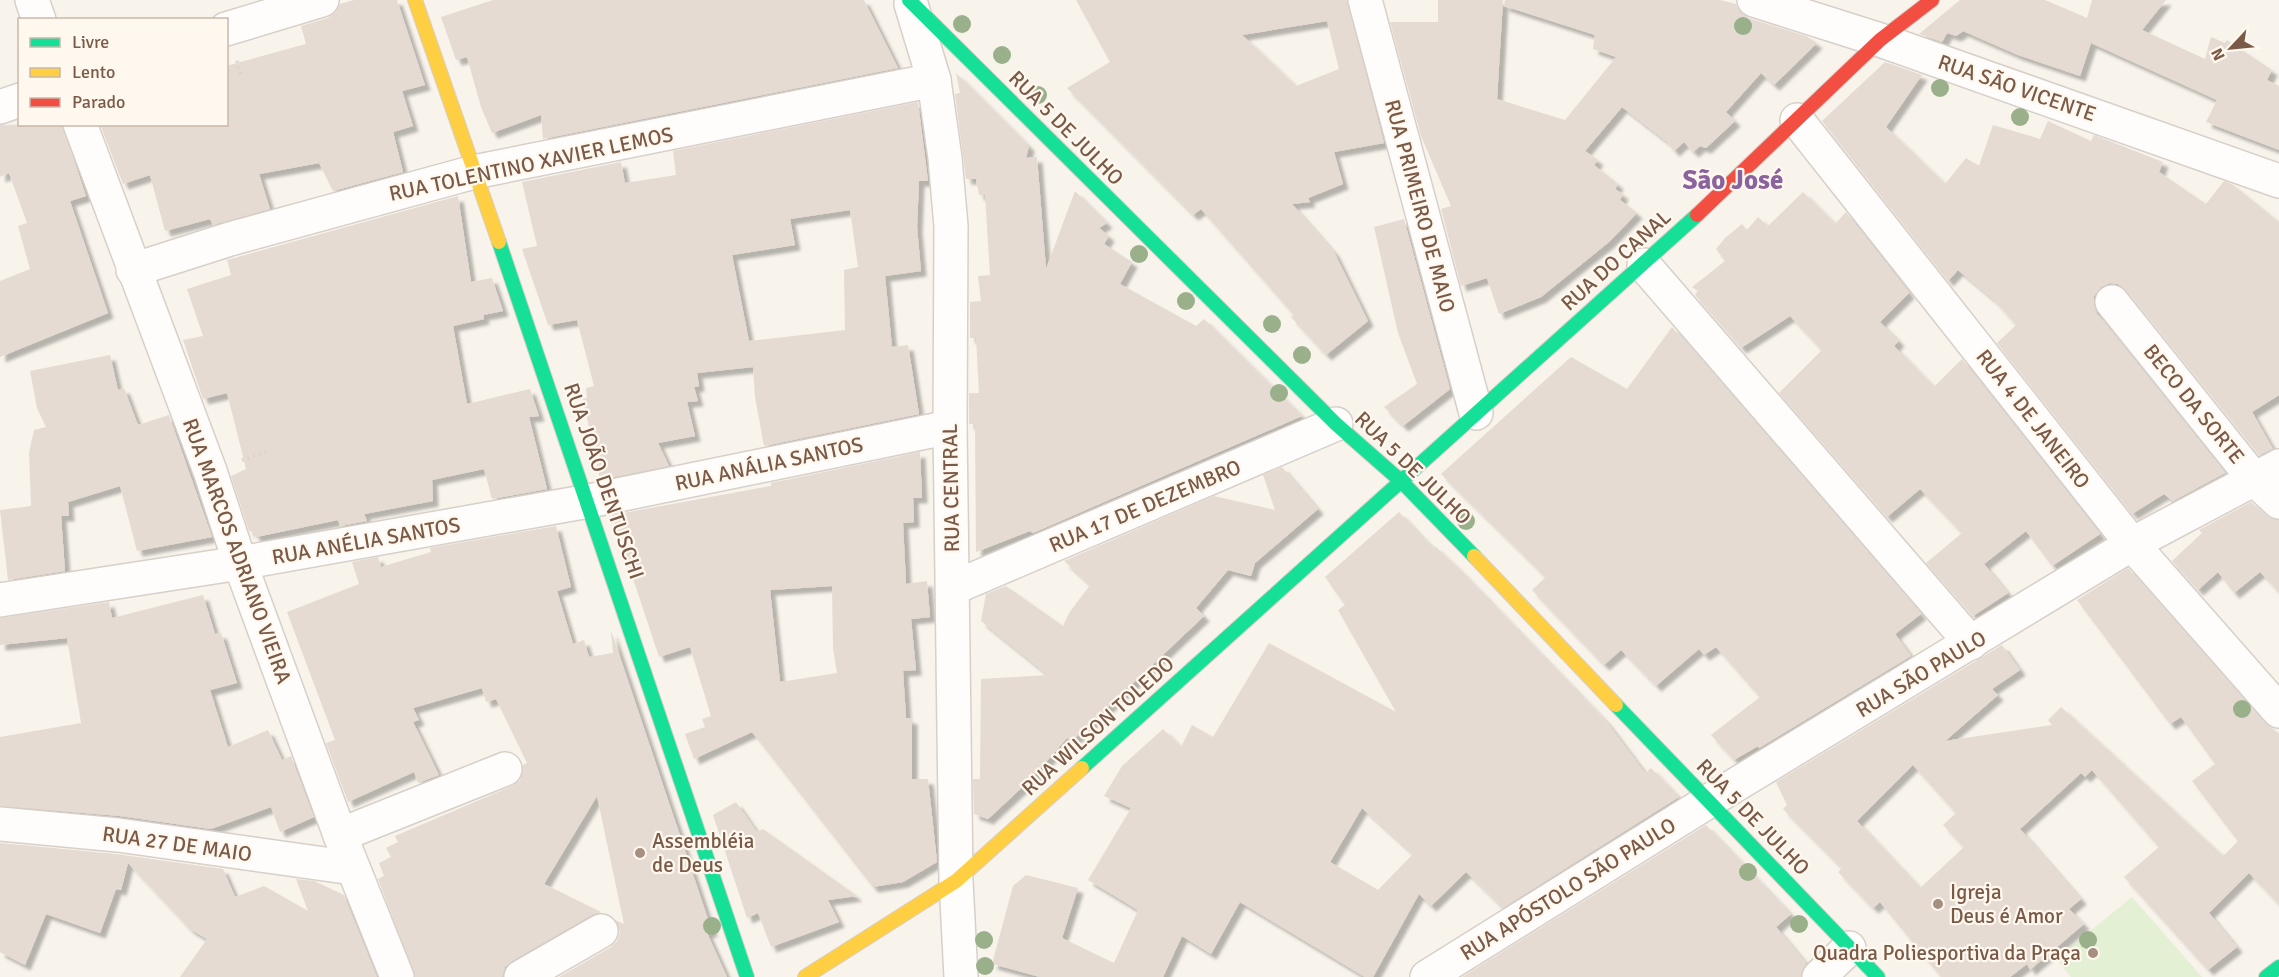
<svg xmlns="http://www.w3.org/2000/svg" width="2279" height="977" font-family="Signika,sans-serif">
<style>
.green{fill:#e4f0d4}
.building{fill:#e5dbd2;fill-rule:evenodd;filter:url(#shadow)}
.lines{fill:none;stroke-linecap:round;stroke-linejoin:round}
.street-casing{stroke:#d7d0c9;stroke-width:36}
.fast-casing{stroke:#d8cec7;stroke-width:16}
.slow-casing{stroke:#d8cec7;stroke-width:16}
.jam-casing{stroke:#d8cec7;stroke-width:16}
.path{stroke:#dbd2cd;stroke-width:4;stroke-dasharray:1.5 4.5;stroke-linecap:butt}
.street{stroke:#fefdfc;stroke-width:33}
.fast{stroke:#16e098;stroke-width:14}
.slow{stroke:#ffcf43;stroke-width:14}
.jam{stroke:#f24e42;stroke-width:14}
.tree{fill:#9ab08b}
.poi-dot{fill:#a68f80;stroke:#fff8ee;stroke-width:2}
.labels{text-anchor:middle;stroke-width:4.5;stroke-linejoin:round;paint-order:stroke}
.street-label{font-size:21px;fill:#7a5947;stroke:#fff8ee}
.poi-label{font-size:21px;fill:#7a5947;stroke:#fff8ee;text-anchor:start}
.district-label{font-size:27px;font-weight:bold;fill:#8a639e;stroke:#fff8ee}
</style>
<defs>
<filter id="shadow"><feDropShadow dx="5.5" dy="5.5" stdDeviation="1.5" flood-color="#0004"/></filter>
</defs>
<rect width="100%" height="100%" fill="#f8f3eb"/>
<!-- green -->
<polygon class="green" points="2132,897 2202,977 2203,977 2071,977 2056,959"/>
<!-- building -->
<g class="building">
<polygon points="354,0 397,0 425,85 402,91 413,126 393,132 403,172 333,191 319,163 259,174 270,209 213,225 210,219 165,231 150,175 123,184 100,124 226,124 226,66 306,44 301,26 328,18 336,12 340,4"/>
<polygon points="493,0 864,0 898,68 543,139 541,115 492,133 481,107 467,57 456,60 441,17"/>
<path d="M1076 0H1347L1384 143 1334 152 1343 184 1308 198 1310 202 1292 204 1334 252 1368 321 1326 355 1291 317 1294 315 1201 209 1193 215 1067 88 1110 62ZM1327 21 1339 69 1296 86 1242 35Z"/>
<polygon points="1438,0 1503,0 1497,99 1565,120 1616,57 1593,49 1595,35 1504,6 1505,0 1720,0 1736,4 1740,12 1748,18 1806,36 1817,43 1774,85 1761,73 1726,112 1735,121 1706,148 1700,146 1693,152 1684,142 1674,151 1666,141 1622,107 1585,151 1598,160 1594,165 1618,184 1615,189 1623,194 1620,200 1637,213 1609,242 1541,297 1499,314 1487,278 1461,286 1441,209 1451,206 1421,136 1390,22 1438,22"/>
<polygon points="1960,0 2045,0 2087,18 2092,0 2166,0 2142,30 2205,59 2211,37 2225,43 2227,40 2272,70 2267,80 2279,86 2279,150 2206,122 2217,100 2091,43 2080,76 2018,55 1963,31 1956,36 1947,33 1942,42 1919,34"/>
<polygon points="1885,62 1922,75 1886,127 1945,184 1966,158 1979,166 1993,125 2040,139 2048,121 2091,141 2094,135 2163,162 2159,172 2206,204 2224,181 2232,184 2279,222 2279,395 2252,412 2273,449 2259,455 2126,290 2118,284 2110,283 2101,287 2094,296 2094,305 2097,314 2225,473 2173,501 2164,494 2132,514 1997,343 2016,325 1994,300 1958,270 1948,281 1822,121"/>
<polygon points="956,73 1029,146 1026,158 1037,157 1046,269 1075,191 1107,223 1099,228 1109,236 1104,244 1132,262 1120,284 1196,326 1204,319 1302,416 1033,533 1030,531 976,552 975,424 969,424 969,393 979,393 976,338 970,338 970,302 981,301 978,276 990,275 985,195 979,195 976,179 966,179 955,94 960,93"/>
<path d="M918 102 928 181H919L917 227 921 271 885 276 892 347 908 345 919 414 764 446 755 397 753 367 697 373 699 386 694 387 698 401 687 402 695 436 658 443 669 466 600 480 583 399 587 398 586 388 594 386 577 320 548 325 522 249 537 246 522 182 621 162 625 183 676 175 673 151ZM850 210 858 267 844 270 845 330 749 341 732 255 795 245 790 219Z"/>
<polygon points="62,124 86,196 70,201 108,313 0,357 0,281 30,269 18,226 27,223 9,173 0,177 0,125"/>
<polygon points="1803,192 1835,224 1846,212 1909,293 1880,322 1899,341 1894,346 1934,387 1962,359 2100,534 2052,566 2026,531 1984,564 2008,593 1973,616 1926,563 1962,533 1920,489 1887,517 1779,393 1822,350 1790,316 1741,348 1695,295 1698,291 1692,287 1725,261 1716,249 1725,238 1742,224 1747,230 1758,217 1768,226"/>
<polygon points="458,196 471,282 492,278 503,311 483,315 484,319 453,326 467,404 530,389 539,416 529,417 547,489 492,499 484,469 432,480 433,501 364,514 367,521 340,526 338,520 256,537 252,531 249,531 231,476 246,469 227,393 203,399 183,340 203,336 187,289 231,275 227,260"/>
<polygon points="1404,219 1450,389 1403,426 1384,407 1417,384 1398,333 1374,227"/>
<polygon points="1672,327 1921,614 1895,634 1911,656 1759,748 1758,746 1734,760 1711,735 1760,697 1716,647 1704,655 1699,649 1656,686 1621,650 1604,665 1532,590 1546,577 1441,474 1571,357 1627,389"/>
<polygon points="110,355 118,390 124,388 138,425 169,415 212,537 137,551 120,486 68,502 69,516 61,516 65,571 8,580 0,510 31,506 29,453 34,430 46,427 37,408 30,371"/>
<path d="M920 452 922 498H913L914 522 903 523 906 584 927 581 930 617 911 619 916 670 903 671 906 718 912 719V779H928L937 862 903 882 873 887 752 732 694 759 685 734 705 727 702 719 711 716 690 647 659 657 612 515 771 486V483ZM832 586 833 648 837 673 780 682 770 590Z"/>
<polygon points="1282,467 1318,509 1255,563 1251,576 1228,570 1196,608 1204,616 1072,741 1067,738 1031,779 988,819 974,814 973,779 980,779 981,679 1048,675 981,621 986,594 1006,586 1063,626 1069,613 1090,585 1064,561 1214,496 1275,510 1263,475"/>
<polygon points="2251,502 2267,516 2279,520 2279,592 2260,572 2234,593 2218,572 2198,590 2172,561 2202,533 2199,530"/>
<path d="M1399 512 1433 548 1435 546 1462 572 1606 721 1645 773 1651 768 1679 797 1503 908 1466 872 1431 906 1419 894 1373 977H1365L1240 902 1211 954 1182 936 1163 977H1040L992 964 1013 886 1026 875 1078 888 1062 938 1114 963 1138 910 1088 880 1131 808 1104 796 1122 766 1163 729 1181 747 1192 725 1213 737 1269 643 1396 712 1338 610 1345 605 1325 577ZM1362 808 1413 854 1378 890 1330 862Z"/>
<polygon points="556,526 571,587 557,591 573,644 584,640 589,657 613,653 611,630 712,931 707,933 727,977 559,977 611,947 617,941 620,932 615,920 624,924 597,796 544,884 601,912 592,915 512,961 505,967 502,977 415,977 378,879 384,876 379,863 391,857 386,848 398,842 395,836 512,786 520,780 523,765 527,763 496,699 486,702 482,688 413,708 419,720 413,722 439,775 418,783 414,772 348,802 326,743 335,740 287,612 359,584 352,562 378,557 381,567 431,552 430,548"/>
<path d="M2128 568 2265 723 2279 734V904L2249 873 2209 913 2237 947 2208 970 2124 877 2159 847 2092 770 2085 777 2081 773 2020 829 2081 899 2069 909 2084 924 2030 970 2027 964 2010 977H1941L1880 902 1873 908 1838 872 1842 868 1783 809 1787 805 1776 782 2002 645 2020 670 1992 689 1998 695 1945 741 2052 725 2048 720 2061 707 2223 856 2238 841 2192 781 2215 764 2181 717 2170 724 2077 600ZM1913 765 1956 813 1943 825 1964 847 1920 888 1857 821Z"/>
<polygon points="203,595 215,634 221,633 237,683 210,690 228,747 268,730 282,760 291,756 314,817 280,832 271,807 211,829 120,816 0,806 0,737 81,723 67,638 0,645 0,618 109,602 112,618"/>
<polygon points="736,802 757,832 763,829 857,896 828,900 839,922 771,947 758,913 747,918 713,815"/>
<polygon points="1706,825 1791,914 1776,927 1806,963 1801,977 1462,977"/>
<polygon points="0,843 116,854 223,869 235,897 264,886 308,911 296,879 314,881 344,895 377,977 180,977 207,939 190,929 128,863 121,890 116,889 100,933 46,914 25,965 0,952"/>
</g>
<g class="lines">
<!-- street casing -->
<g class="street-casing">
<g id="street">
<polyline points="32,0 39,20"/>
<polyline points="1365,0 1476,413"/>
<polyline points="1754,0 1880,40 2279,181"/>
<polyline points="911,4 934,80 945,158 951,226 950,427 956,881 961,977"/>
<polyline points="226,29 322,0"/>
<polyline points="0,107 20,100"/>
<polyline points="1797,120 2132,544 2279,711"/>
<polyline points="80,124 210,471 240,563 340,835 397,977"/>
<polyline points="1644,265 1971,643"/>
<polyline points="133,270 230,239 474,172 934,80"/>
<polyline points="2112,302 2254,479 2279,502"/>
<polyline points="953,588 1336,424"/>
<polyline points="0,600 240,563 589,501 950,427"/>
<polyline points="0,824 118,835 353,868"/>
<polyline points="340,835 505,769"/>
<polyline points="521,977 601,931"/>
<polyline points="1427,977 1709,801 2132,544 2279,466"/>
<polyline points="1819,977 1849,948"/>
</g>
</g>
<!-- fast casing -->
<g class="fast-casing">
<g id="fast">
<polyline points="909,0 1336,424 1402,482 1474,556"/>
<polyline points="499,242 747,977"/>
<polyline points="1616,705 1878,977"/>
<polyline points="1082,768 1697,215"/>
<polyline points="2266,977 2279,967"/>
</g>
</g>
<!-- slow casing -->
<g class="slow-casing">
<g id="slow">
<polyline points="415,0 499,242"/>
<polyline points="1474,556 1616,705"/>
<polyline points="805,977 956,881 1082,768"/>
</g>
</g>
<!-- jam casing -->
<g class="jam-casing">
<polyline id="jam" points="1697,215 1880,40 1932,0"/>
</g>
<!-- path -->
<g class="path">
<polyline points="237,61 241,76"/>
<polyline points="242,460 266,452"/>
</g>
<!-- street -->
<use href="#street" class="street"/>
<!-- fast -->
<use href="#fast" class="fast"/>
<!-- slow -->
<use href="#slow" class="slow"/>
<!-- jam -->
<use href="#jam" class="jam"/>
</g>
<!-- trees -->
<g class="tree">
<circle cx="962" cy="24" r="9"/>
<circle cx="1743" cy="26" r="9"/>
<circle cx="1002" cy="55" r="9"/>
<circle cx="1940" cy="88" r="9"/>
<circle cx="1038" cy="95" r="9"/>
<circle cx="2020" cy="117" r="9"/>
<circle cx="1139" cy="254" r="9"/>
<circle cx="1186" cy="301" r="9"/>
<circle cx="1272" cy="324" r="9"/>
<circle cx="1302" cy="355" r="9"/>
<circle cx="1279" cy="393" r="9"/>
<circle cx="1466" cy="521" r="9"/>
<circle cx="2242" cy="709" r="9"/>
<circle cx="1748" cy="872" r="9"/>
<circle cx="1799" cy="924" r="9"/>
<circle cx="712" cy="926" r="9"/>
<circle cx="984" cy="940" r="9"/>
<circle cx="2088" cy="940" r="9"/>
<circle cx="985" cy="966" r="9"/>
</g>
<!-- markers -->
<g class="poi-dot">
<circle cx="640" cy="853" r="6"/>
<circle cx="1938" cy="904" r="6"/>
<circle cx="2093" cy="953" r="6"/>
</g>
<g class="labels">
<!-- street labels -->
<g class="street-label">
<text transform="translate(2017 88) rotate(19)" y="7">RUA SÃO VICENTE</text>
<text transform="translate(1066 128) rotate(45)" y="7">RUA 5 DE JULHO</text>
<text transform="translate(531 164) rotate(-12)" y="7">RUA TOLENTINO XAVIER LEMOS</text>
<text transform="translate(1420 206) rotate(75)" y="7">RUA PRIMEIRO DE MAIO</text>
<text transform="translate(1616 260) rotate(-42)" y="7">RUA DO CANAL</text>
<text transform="translate(2194 404) rotate(51)" y="7">BECO DA SORTE</text>
<text transform="translate(2033 419) rotate(52)" y="7">RUA 4 DE JANEIRO</text>
<text transform="translate(769 464) rotate(-12)" y="7">RUA ANÁLIA SANTOS</text>
<text transform="translate(1413 468) rotate(44)" y="7">RUA 5 DE JULHO</text>
<text transform="translate(604 481) rotate(71)" y="7">RUA JOÃO DENTUSCHI</text>
<text transform="translate(951 488) rotate(-91)" y="7">RUA CENTRAL</text>
<text transform="translate(1145 506) rotate(-23)" y="7">RUA 17 DE DEZEMBRO</text>
<text transform="translate(366 541) rotate(-10)" y="7">RUA ANÉLIA SANTOS</text>
<text transform="translate(237 551) rotate(70)" y="7">RUA MARCOS ADRIANO VIEIRA</text>
<text transform="translate(1921 674) rotate(-31)" y="7">RUA SÃO PAULO</text>
<text transform="translate(1098 726) rotate(-42)" y="7">RUA WILSON TOLEDO</text>
<text transform="translate(1753 817) rotate(46)" y="7">RUA 5 DE JULHO</text>
<text transform="translate(177 844) rotate(8)" y="7">RUA 27 DE MAIO</text>
<text transform="translate(1568 889) rotate(-32)" y="7">RUA APÓSTOLO SÃO PAULO</text>
</g>
<!-- poi labels -->
<g class="poi-label">
<text x="652" y="848">Assembléia<tspan x="652" dy="24">de Deus</tspan></text>
<text x="1950" y="899">Igreja<tspan x="1950" dy="24">Deus é Amor</tspan></text>
<text x="2081" y="960" text-anchor="end">Quadra Poliesportiva da Praça</text>
</g>
<!-- district labels -->
<g class="district-label">
<text x="1733" y="189">São José</text>
</g>
</g>
<!-- legend -->
<rect x="18" y="18" width="210" height="108" fill="#fff8ee" stroke="#cab8ab" stroke-width="1.5"/>
<rect x="30" y="38" width="30" height="9" fill="#16e098" stroke="#cab8ab" stroke-width="1.5"/>
<text x="72" y="48" font-size="18" fill="#7a5947">Livre</text>
<rect x="30" y="68" width="30" height="9" fill="#ffcf43" stroke="#cab8ab" stroke-width="1.5"/>
<text x="72" y="78" font-size="18" fill="#7a5947">Lento</text>
<rect x="30" y="98" width="30" height="9" fill="#f24e42" stroke="#cab8ab" stroke-width="1.5"/>
<text x="72" y="108" font-size="18" fill="#7a5947">Parado</text>
<!-- north arrow -->
<g transform="translate(2231 48) rotate(244)" stroke="#fff8ee" stroke-width="4.5" paint-order="stroke">
<path d="M0-4.5L10 22L0 15L-10 22Z" fill="#7a5947"/>
<text y="-9" font-size="16" font-weight="bold" text-anchor="middle" fill="#7a5947">N</text>
</g>
</svg>
